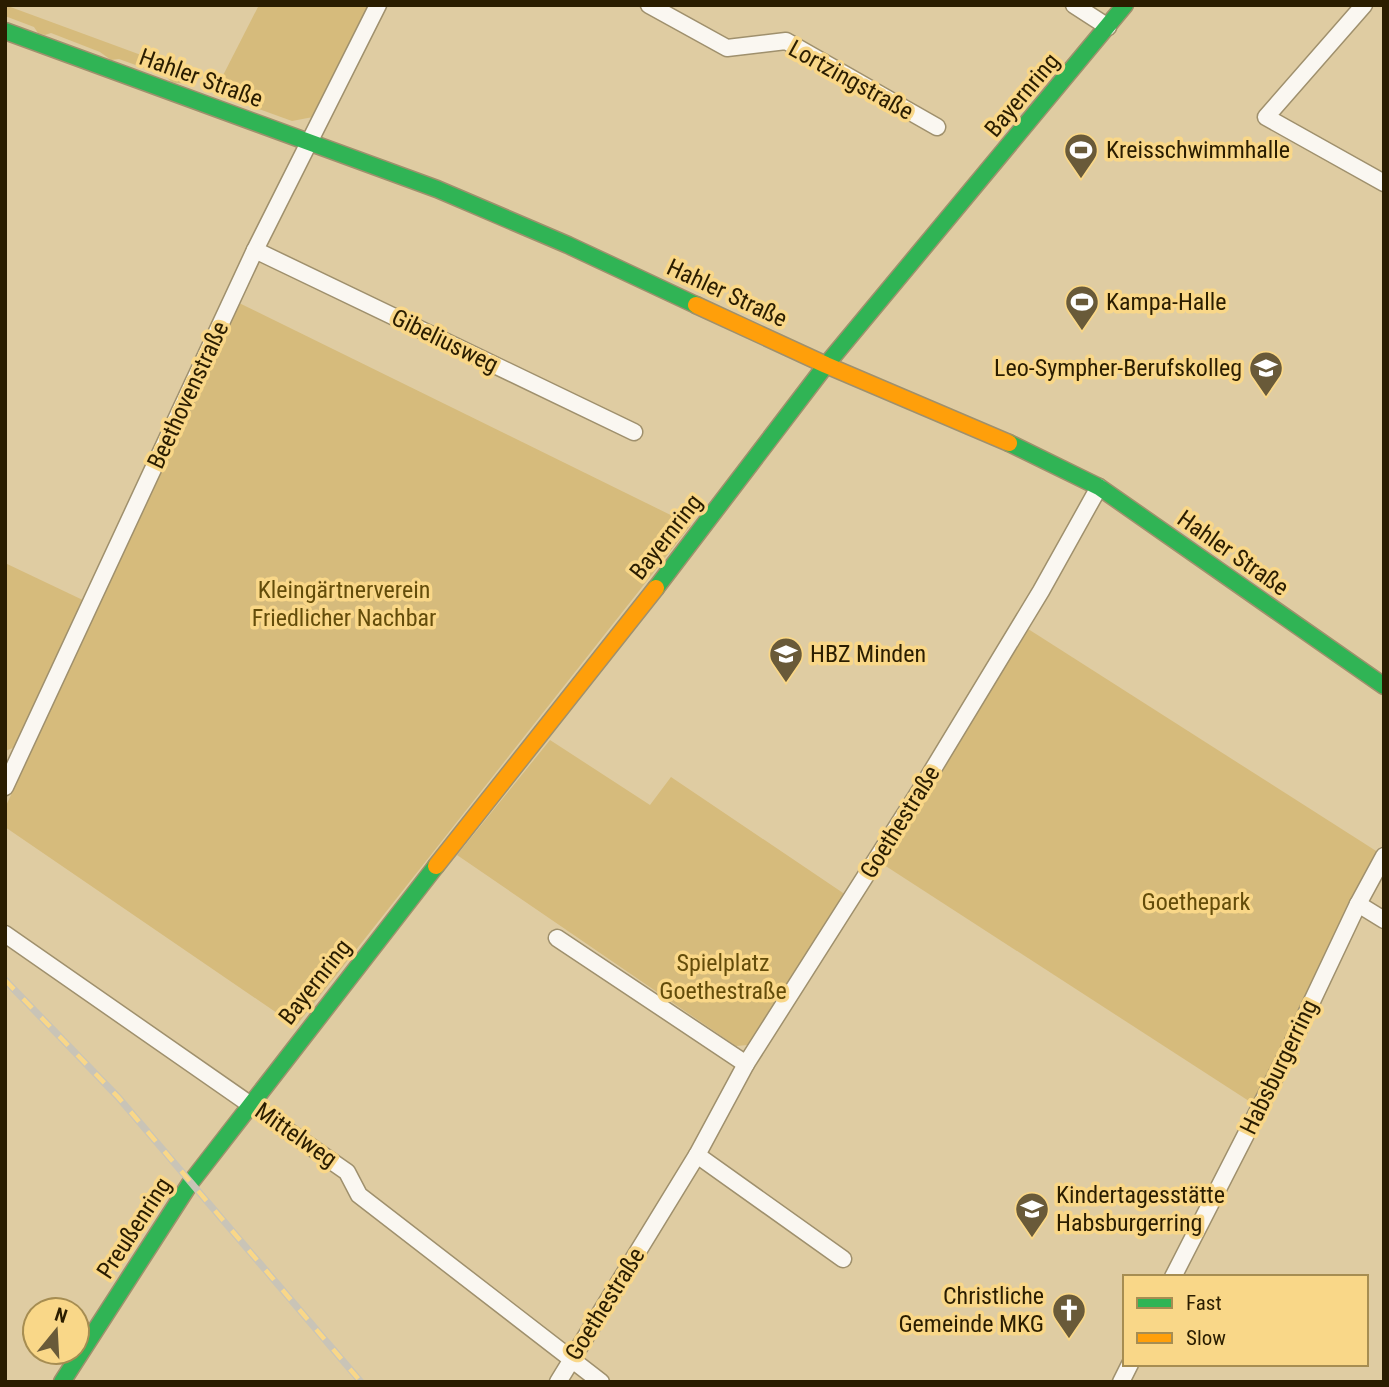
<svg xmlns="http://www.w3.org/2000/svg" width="1389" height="1387" font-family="'Roboto Condensed',sans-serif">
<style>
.green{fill:#d6bb7c}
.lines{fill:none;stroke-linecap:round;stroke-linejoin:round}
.street-casing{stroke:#9f906d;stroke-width:19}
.fast-casing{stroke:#9f906d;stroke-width:19}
.slow-casing{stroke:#9f906d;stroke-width:19}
.street{stroke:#faf7f1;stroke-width:16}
.fast{stroke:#30b455;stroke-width:16}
.slow{stroke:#ff9f0a;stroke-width:16}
.rail-casing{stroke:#c9c4b7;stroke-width:7}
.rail{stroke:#f9d788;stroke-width:4.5;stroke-dasharray:13;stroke-linecap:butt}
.labels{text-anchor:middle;stroke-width:7;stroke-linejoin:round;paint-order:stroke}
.street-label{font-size:24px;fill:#2a1d00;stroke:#f9d788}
.poi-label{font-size:24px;fill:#2a1d00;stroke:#f9d788;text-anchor:start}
.park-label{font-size:24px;fill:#634c0a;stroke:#f9d788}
</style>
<rect width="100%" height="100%" fill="#dfcca2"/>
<!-- green -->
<g class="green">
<path d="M5 5 171 66 179 70 185 78 182 83C174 84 170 82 166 76L119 59 111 60 100 52 51 33 45 35 38 33 34 27 5 16Z"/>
<polygon points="259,5 370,5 313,117 292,121 214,93"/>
<polygon points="237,302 691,525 296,1026 5,827 5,808"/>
<polygon points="5,563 87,602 18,746 5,751"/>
<polygon points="1025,627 1384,856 1252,1103 881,863"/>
<polygon points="550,740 650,805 671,777 849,897 748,1045 736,1046 457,855"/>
</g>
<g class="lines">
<!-- street casing -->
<g class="street-casing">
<g id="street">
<polyline points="649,5 727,48 786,41 937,127"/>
<polyline points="1074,5 1108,27"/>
<polyline points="1364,5 1266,117 1384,183"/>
<polyline points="255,250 634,432"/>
<polyline points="5,787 255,250 378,5"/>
<polyline points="1358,904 1384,920"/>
<polyline points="5,934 347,1172 359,1195 601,1382"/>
<polyline points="557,938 746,1064"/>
<polyline points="697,1155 843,1259"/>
<polyline points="1173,1277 1288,1052 1358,904 1384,856"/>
<polyline points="558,1382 697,1155 746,1064 924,784 1041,591 1099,487"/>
<polyline points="1121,1382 1130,1364"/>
</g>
</g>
<!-- fast casing -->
<g class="fast-casing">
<g id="fast">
<polyline points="5,31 437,189 568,245 696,305"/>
<polyline points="1009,443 1099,487 1384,686"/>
<polyline points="656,588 826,365 1125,5"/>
<polyline points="62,1382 191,1182 436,866"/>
</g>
</g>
<!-- slow casing -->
<g class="slow-casing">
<g id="slow">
<polyline points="696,305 826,365 1009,443"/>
<polyline points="436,866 656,588"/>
</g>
</g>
<!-- street -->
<use href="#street" class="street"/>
<!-- fast -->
<use href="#fast" class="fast"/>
<!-- slow -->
<use href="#slow" class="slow"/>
<!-- rail casing -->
<g class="rail-casing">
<polyline id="rail" points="5,980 118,1097 361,1382"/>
</g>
<!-- rail -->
<use href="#rail" class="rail"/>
</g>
<!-- icons -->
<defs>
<g id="stadium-pin" transform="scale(1.75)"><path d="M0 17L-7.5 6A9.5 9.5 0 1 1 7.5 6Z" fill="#695a39" stroke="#f9d788"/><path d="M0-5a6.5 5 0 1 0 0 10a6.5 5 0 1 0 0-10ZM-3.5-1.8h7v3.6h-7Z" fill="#fff"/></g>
<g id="school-pin" transform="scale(1.75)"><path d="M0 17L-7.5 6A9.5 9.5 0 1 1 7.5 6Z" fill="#695a39" stroke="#f9d788"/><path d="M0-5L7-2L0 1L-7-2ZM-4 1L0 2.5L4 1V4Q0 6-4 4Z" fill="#fff"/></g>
<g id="church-pin" transform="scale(1.75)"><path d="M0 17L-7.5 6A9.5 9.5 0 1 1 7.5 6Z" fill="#695a39" stroke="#f9d788"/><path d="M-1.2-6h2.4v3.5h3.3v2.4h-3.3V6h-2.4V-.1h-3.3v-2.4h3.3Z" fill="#fff"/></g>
</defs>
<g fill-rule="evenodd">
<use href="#stadium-pin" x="1081" y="150"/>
<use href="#stadium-pin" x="1082" y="302"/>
<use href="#school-pin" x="1266" y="368"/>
<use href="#school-pin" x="786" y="654"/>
<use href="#school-pin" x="1032" y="1209"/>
<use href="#church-pin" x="1069" y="1310"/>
</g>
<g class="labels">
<!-- street labels -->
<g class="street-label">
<text transform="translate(201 78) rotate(20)" y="8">Hahler Straße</text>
<text transform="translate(851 80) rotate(29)" y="8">Lortzingstraße</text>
<text transform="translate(1022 95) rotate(-50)" y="8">Bayernring</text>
<text transform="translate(727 293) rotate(25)" y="8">Hahler Straße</text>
<text transform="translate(445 341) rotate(26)" y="8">Gibeliusweg</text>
<text transform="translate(188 395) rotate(-65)" y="8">Beethovenstraße</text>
<text transform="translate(666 537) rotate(-52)" y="8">Bayernring</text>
<text transform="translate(1233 553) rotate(35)" y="8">Hahler Straße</text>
<text transform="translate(900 822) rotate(-58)" y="8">Goethestraße</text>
<text transform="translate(315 982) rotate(-52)" y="8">Bayernring</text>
<text transform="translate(1279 1067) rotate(-64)" y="8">Habsburgerring</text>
<text transform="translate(296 1135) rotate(35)" y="8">Mittelweg</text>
<text transform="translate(134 1228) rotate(-57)" y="8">Preußenring</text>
<text transform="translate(605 1304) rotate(-58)" y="8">Goethestraße</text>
</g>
<!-- poi labels -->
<g class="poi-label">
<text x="1106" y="158">Kreisschwimmhalle</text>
<text x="1106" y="310">Kampa-Halle</text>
<text x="1242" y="376" text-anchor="end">Leo-Sympher-Berufskolleg</text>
<text x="810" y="662">HBZ Minden</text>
<text x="1056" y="1203">Kindertagesstätte<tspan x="1056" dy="28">Habsburgerring</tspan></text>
<text x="1044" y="1304" text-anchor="end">Christliche<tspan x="1044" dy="28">Gemeinde MKG</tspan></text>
</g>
<!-- park labels -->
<g class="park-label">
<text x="344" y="598">Kleingärtnerverein<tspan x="344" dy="28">Friedlicher Nachbar</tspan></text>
<text x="1196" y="910">Goethepark</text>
<text x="723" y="971">Spielplatz<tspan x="723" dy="28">Goethestraße</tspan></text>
</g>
</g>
<!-- border -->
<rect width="1389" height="1387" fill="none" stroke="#2a1d00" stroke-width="14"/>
<!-- legend -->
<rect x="1123" y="1275" width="245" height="91" fill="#f9d788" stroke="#a68d52" stroke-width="2"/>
<rect x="1137" y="1298" width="35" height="10" fill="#30b455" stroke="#a68d52" stroke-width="2"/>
<text x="1186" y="1310" font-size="21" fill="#2a1d00">Fast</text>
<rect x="1137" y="1333" width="35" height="10" fill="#ff9f0a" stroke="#a68d52" stroke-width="2"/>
<text x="1186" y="1345" font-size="21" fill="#2a1d00">Slow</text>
<!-- north arrow -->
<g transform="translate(56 1331) rotate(18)"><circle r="33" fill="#f9d788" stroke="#a68d52" stroke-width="2"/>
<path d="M0-5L12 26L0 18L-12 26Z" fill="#695a39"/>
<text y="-10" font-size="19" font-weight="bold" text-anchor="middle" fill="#2a1d00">N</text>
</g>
</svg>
